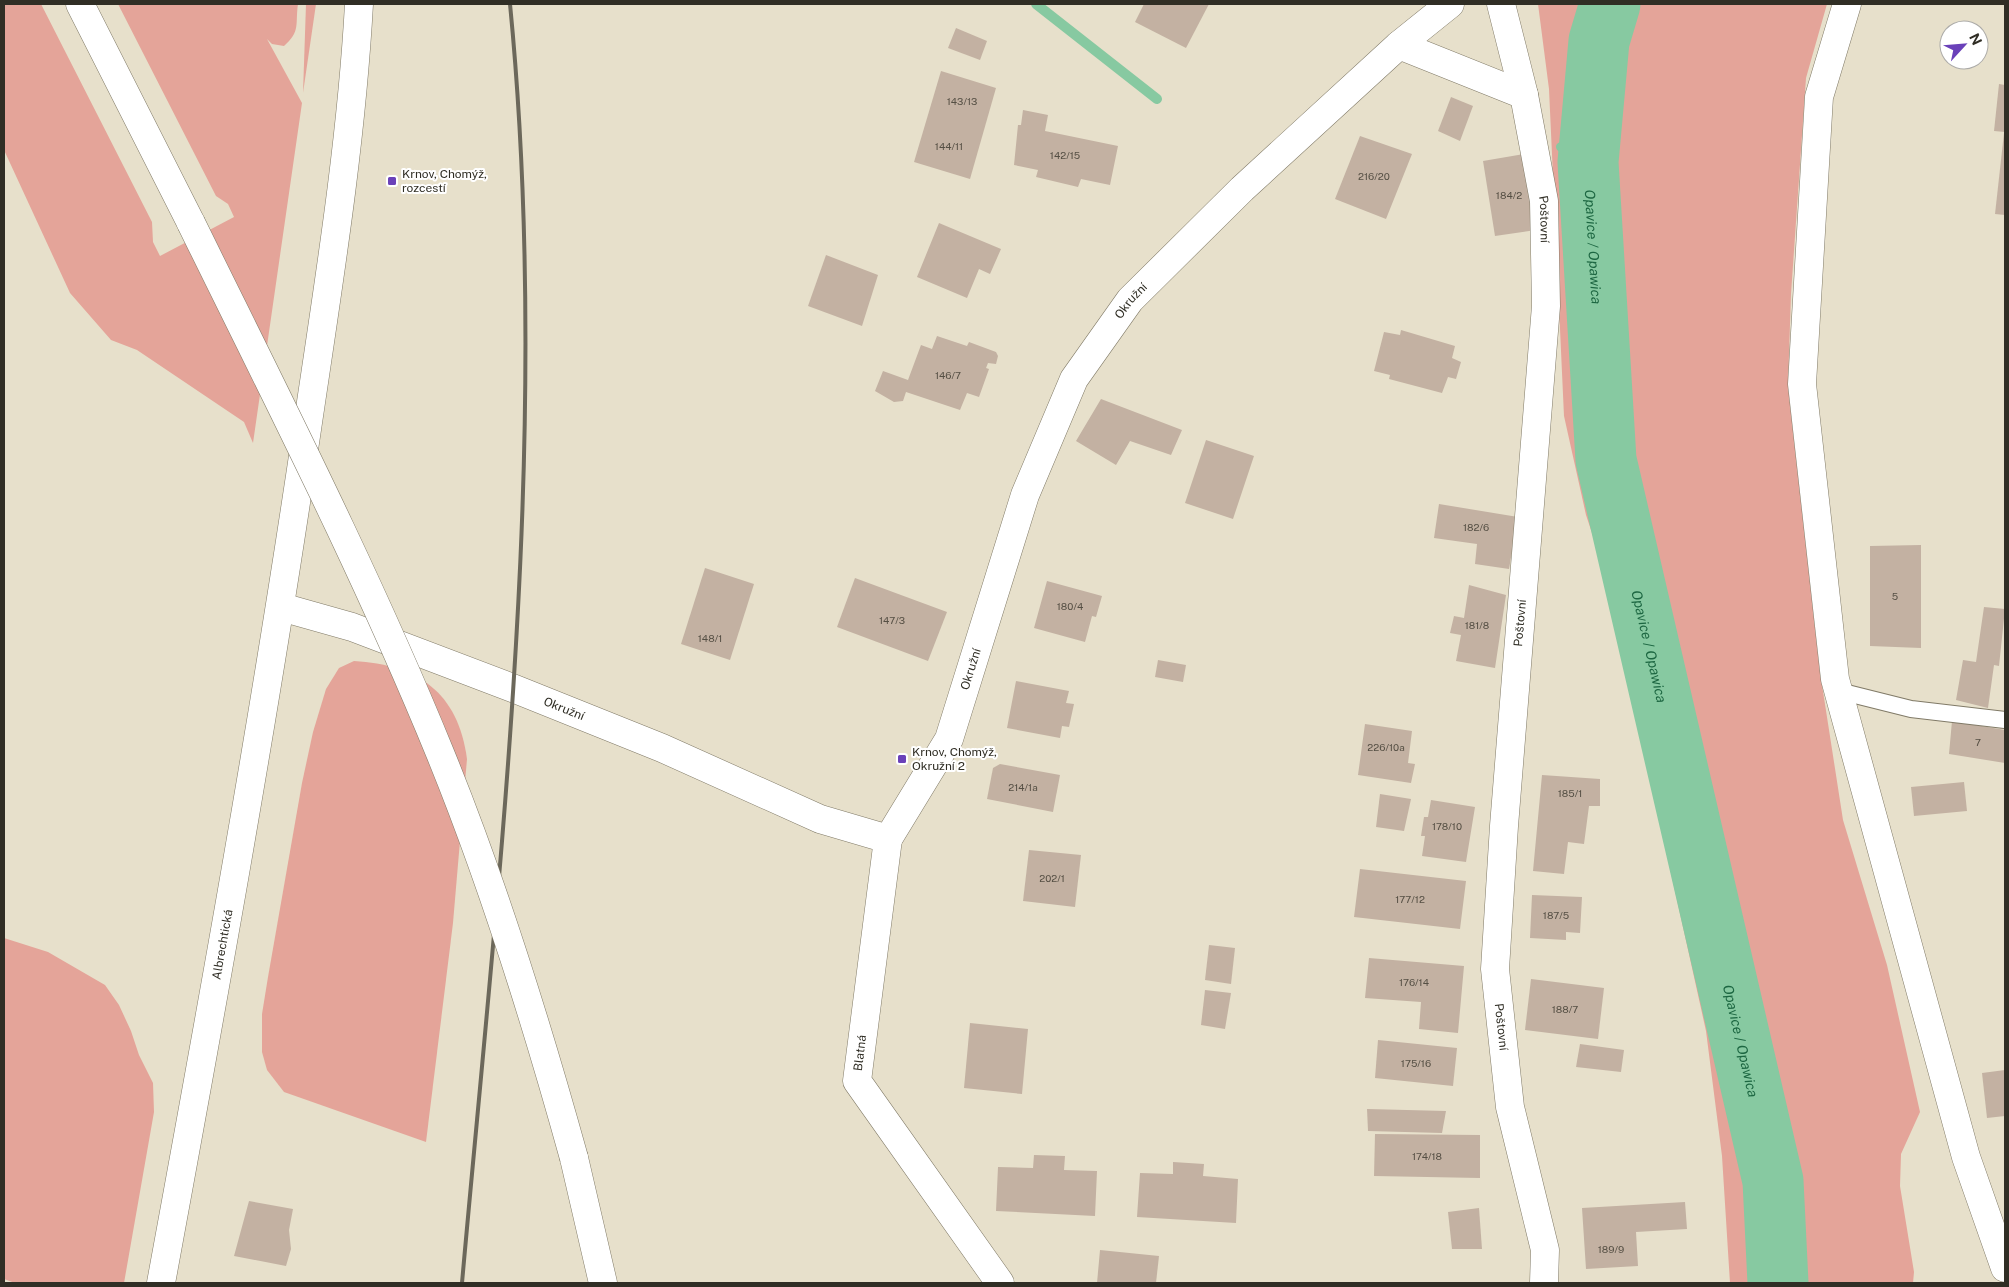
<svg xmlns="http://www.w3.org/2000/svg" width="2009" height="1287" font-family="'Public Sans',sans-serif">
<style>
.green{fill:#e4a499}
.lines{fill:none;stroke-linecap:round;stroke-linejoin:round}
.stream{stroke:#87c9a1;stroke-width:10}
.river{stroke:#87c9a1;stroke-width:61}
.building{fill:#c3b1a2}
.service-casing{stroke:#807a67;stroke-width:18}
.minor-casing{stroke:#807a67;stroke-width:29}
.secondary-casing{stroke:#807a67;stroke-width:29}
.primary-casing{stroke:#807a67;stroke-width:29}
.service{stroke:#fff;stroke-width:16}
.minor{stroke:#fff;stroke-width:28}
.secondary{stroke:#fff;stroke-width:28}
.primary{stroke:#fff;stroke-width:28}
.rail{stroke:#6c685b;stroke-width:4}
.primary-bridge-casing{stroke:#807a67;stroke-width:29;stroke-linecap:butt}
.primary-bridge{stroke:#fff;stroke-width:28}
.poi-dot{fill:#6a41b9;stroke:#fff;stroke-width:2}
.labels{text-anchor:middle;stroke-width:4;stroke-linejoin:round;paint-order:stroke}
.number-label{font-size:10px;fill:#554f44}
.poi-label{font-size:12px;fill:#302e25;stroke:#fff;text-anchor:start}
.street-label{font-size:12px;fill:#302e25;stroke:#fff}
.water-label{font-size:14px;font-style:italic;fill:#1d6742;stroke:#fff}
</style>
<rect width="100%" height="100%" fill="#e7e0cb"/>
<!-- green -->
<g class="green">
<path d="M4 4H41L152 222 153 242 160 256 234 217 228 204 216 196 118 4H298C295 24 301 31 284 46L272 44 267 39 302 103 253 443 244 422 137 350 111 340 70 293 4 150Z"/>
<polygon points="306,4 316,4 303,93"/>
<polygon points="1538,4 1827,4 1806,78 1791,294 1788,386 1820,672 1843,820 1887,965 1920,1112 1901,1154 1900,1186 1914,1272 1913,1283 1730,1283 1722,1156 1706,1031 1603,566 1586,515 1564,416 1549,89"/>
<path d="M354 661C418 665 458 692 467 759L453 923 426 1142 284 1092 267 1070 262 1052V1014L268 977 302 783 313 732 326 689 339 668Z"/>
<polygon points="4,938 48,952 105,985 119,1005 131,1031 139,1055 153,1083 154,1112 124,1283 15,1283 4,1279"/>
</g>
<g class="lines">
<!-- stream -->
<g class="stream">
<polyline points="1036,4 1157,99"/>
<polyline points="1561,147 1588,162"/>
</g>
<!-- river -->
<path class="river" id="s1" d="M1610 4 1599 41 1588 162 1606 460 1773 1181 1778 1283"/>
</g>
<!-- building -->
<g class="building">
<polygon points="1144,4 1209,4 1186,48 1135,22"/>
<polygon points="956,28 987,41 980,60 948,48"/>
<polygon points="941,71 996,88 970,179 914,162"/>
<polygon points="1999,84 2005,85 2005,132 1994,131"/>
<polygon points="1451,97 1473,106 1460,141 1438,131"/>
<polygon points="1023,110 1048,115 1045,131 1118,146 1110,185 1081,179 1078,187 1036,177 1038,170 1014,165 1018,125 1021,125"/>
<polygon points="2004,133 2005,133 2005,215 1995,214"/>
<polygon points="1360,136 1412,154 1386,219 1335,199"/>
<polygon points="1524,154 1536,230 1495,236 1483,161"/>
<polygon points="939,223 1001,249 990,274 979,269 967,298 917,277"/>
<polygon points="826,255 878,275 862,326 808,306"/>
<polygon points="1401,330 1455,346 1452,358 1461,362 1456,379 1448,377 1442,393 1389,379 1390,375 1374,371 1384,332 1400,335"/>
<polygon points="937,336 967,346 969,342 996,352 998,356 996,364 988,363 986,368 989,369 979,397 967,393 960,410 906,392 903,401 894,402 875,391 883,371 908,380 921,345 932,349"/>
<polygon points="1101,399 1182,430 1171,455 1130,441 1116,465 1076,441"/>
<polygon points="1206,440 1254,456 1233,519 1185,503"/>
<polygon points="1439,504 1518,517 1509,569 1475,564 1477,544 1434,538"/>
<polygon points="1921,545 1921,648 1870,646 1870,546"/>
<polygon points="705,568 754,584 730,660 681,644"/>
<polygon points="855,578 947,612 928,661 837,627"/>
<polygon points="1047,581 1102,596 1096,617 1092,616 1085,642 1034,628"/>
<polygon points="1469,585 1506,595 1495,668 1456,661 1461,635 1450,633 1454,616 1464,618"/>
<polygon points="1984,607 2005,609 1999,666 1994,665 1988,708 1956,700 1963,660 1976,662"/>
<polygon points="1158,660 1186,665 1183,682 1155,677"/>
<polygon points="1016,681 1069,691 1066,703 1074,704 1069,727 1062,726 1060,738 1007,728"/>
<polygon points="1952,721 2005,730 2005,763 1949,754"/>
<polygon points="1365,724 1412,731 1408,763 1415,764 1411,783 1358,775"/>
<polygon points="1000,764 1060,775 1053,812 987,799 993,768"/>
<polygon points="1542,775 1600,779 1600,806 1589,806 1584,844 1568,842 1564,874 1533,871"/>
<polygon points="1964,782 1967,811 1914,816 1911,787"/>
<polygon points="1380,794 1411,799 1404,831 1376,827"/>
<polygon points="1431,800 1475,807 1466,862 1422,856 1425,836 1421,836 1424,817 1428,817"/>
<polygon points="1029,850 1081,855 1075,907 1023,901"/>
<polygon points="1360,869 1466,881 1460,929 1354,917"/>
<polygon points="1532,895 1582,897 1580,933 1566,932 1566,940 1530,938"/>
<polygon points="1209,945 1235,948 1231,984 1205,980"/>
<polygon points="1369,958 1464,966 1458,1033 1419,1029 1421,1002 1365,998"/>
<polygon points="1531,979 1604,988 1598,1039 1525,1030"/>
<polygon points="1205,990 1231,993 1225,1029 1201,1025"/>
<polygon points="970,1023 1028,1029 1022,1094 964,1088"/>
<polygon points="1378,1040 1457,1048 1453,1086 1375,1078"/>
<polygon points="1580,1044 1624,1050 1621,1072 1576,1067"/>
<polygon points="2005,1070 2005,1116 1987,1118 1982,1073"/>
<polygon points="1367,1109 1446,1111 1442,1133 1368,1131"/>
<polygon points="1375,1134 1480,1135 1480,1178 1374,1176"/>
<polygon points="1034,1155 1065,1156 1064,1170 1097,1171 1095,1216 996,1211 998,1167 1033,1168"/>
<polygon points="1173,1162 1204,1164 1203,1176 1238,1179 1236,1223 1137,1217 1140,1173 1173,1174"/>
<polygon points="249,1201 293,1209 289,1230 291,1249 286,1266 234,1256"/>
<polygon points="1685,1202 1687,1229 1636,1232 1638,1266 1586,1269 1582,1208"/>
<polygon points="1479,1208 1482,1249 1452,1249 1448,1212"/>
<polygon points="1100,1250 1159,1256 1156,1283 1097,1283"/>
</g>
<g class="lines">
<!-- service casing -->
<g class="service-casing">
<polyline id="service" points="1839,691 1911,709 2005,720"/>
</g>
<!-- minor casing -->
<g class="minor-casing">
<g id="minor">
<path id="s2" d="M1501 4 1524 95 1544 201 1546 306 1504 826 1495 969 1510 1107 1545 1250 1544 1283"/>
<polyline points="1847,4 1819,97 1802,384 1835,679 1966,1157 2005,1268"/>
<polyline points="1399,45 1524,95"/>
<path id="s3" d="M281 607 352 627 515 689 662 748 820 819 888 839 949 739 1025 495 1074 379 1130 300 1242 189 1399 45 1450 4"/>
<polyline points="888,839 857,1081 1000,1283"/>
</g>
</g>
<!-- secondary casing -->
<g class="secondary-casing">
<g id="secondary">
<path id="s4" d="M161 1283C213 1001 264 720 306 436 327 293 351 149 359 4"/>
</g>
</g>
<!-- primary casing -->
<g class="primary-casing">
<g id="primary">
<polyline points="80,4 191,223"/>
<polyline points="574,1158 603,1283"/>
</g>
</g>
<!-- service -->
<use href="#service" class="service"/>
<!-- minor -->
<use href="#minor" class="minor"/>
<!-- secondary -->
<use href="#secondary" class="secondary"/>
<!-- primary -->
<use href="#primary" class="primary"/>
<!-- rail -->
<path class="rail" d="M462 1283C500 858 552 431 510 4"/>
<!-- primary-bridge casing -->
<g class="primary-bridge-casing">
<path id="primary-bridge" d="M191 223C277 398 366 572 440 753 494 885 536 1021 574 1158"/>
</g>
<!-- primary-bridge -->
<use href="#primary-bridge" class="primary-bridge"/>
</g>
<!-- markers -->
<g class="poi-dot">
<rect x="387" y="176" width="10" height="10" rx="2.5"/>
<rect x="897" y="754" width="10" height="10" rx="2.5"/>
</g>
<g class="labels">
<!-- number labels -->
<g class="number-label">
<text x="962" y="105">143/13</text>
<text x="949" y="150">144/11</text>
<text x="1065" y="159">142/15</text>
<text x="1374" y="180">216/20</text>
<text x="1509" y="199">184/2</text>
<text x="948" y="379">146/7</text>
<text x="1476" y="531">182/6</text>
<text x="1895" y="600">5</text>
<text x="1070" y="610">180/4</text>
<text x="892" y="624">147/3</text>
<text x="1477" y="629">181/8</text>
<text x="710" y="642">148/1</text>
<text x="1978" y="746">7</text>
<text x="1386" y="751">226/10a</text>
<text x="1023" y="791">214/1a</text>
<text x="1570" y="797">185/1</text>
<text x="1447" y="830">178/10</text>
<text x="1052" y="882">202/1</text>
<text x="1410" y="903">177/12</text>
<text x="1556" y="919">187/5</text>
<text x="1414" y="986">176/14</text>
<text x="1565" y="1013">188/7</text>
<text x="1416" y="1067">175/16</text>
<text x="1427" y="1160">174/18</text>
<text x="1611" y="1253">189/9</text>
</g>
<!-- poi labels -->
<g class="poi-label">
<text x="402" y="178">Krnov, Chomýž,<tspan x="402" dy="14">rozcestí</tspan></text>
<text x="912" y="756">Krnov, Chomýž,<tspan x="912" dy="14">Okružní 2</tspan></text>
</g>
<!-- street labels -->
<g class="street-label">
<text dy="4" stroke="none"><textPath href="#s2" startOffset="220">Poštovní</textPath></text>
<text dy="4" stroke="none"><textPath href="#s3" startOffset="1246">Okružní</textPath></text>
<text transform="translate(1520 623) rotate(-85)" y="4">Poštovní</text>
<text dy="4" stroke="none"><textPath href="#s3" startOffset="841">Okružní</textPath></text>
<text dy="4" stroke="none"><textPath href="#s3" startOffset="301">Okružní</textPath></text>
<text dy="4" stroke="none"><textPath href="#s4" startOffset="344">Albrechtická</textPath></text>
<text dy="4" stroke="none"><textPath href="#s2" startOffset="1030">Poštovní</textPath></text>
<text transform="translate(860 1053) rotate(-83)" y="4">Blatná</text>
</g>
<!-- water labels -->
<g class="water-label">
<text dy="5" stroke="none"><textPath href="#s1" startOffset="245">Opavice / Opawica</textPath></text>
<text dy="5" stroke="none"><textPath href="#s1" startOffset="650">Opavice / Opawica</textPath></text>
<text dy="5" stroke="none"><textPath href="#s1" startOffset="1055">Opavice / Opawica</textPath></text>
</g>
</g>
<!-- border -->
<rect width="2009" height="1287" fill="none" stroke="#302e25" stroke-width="10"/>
<!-- north arrow -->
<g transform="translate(1964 45) rotate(64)"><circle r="24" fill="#ffffff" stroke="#acaba8"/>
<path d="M0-4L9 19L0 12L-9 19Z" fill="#6a41b9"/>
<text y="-8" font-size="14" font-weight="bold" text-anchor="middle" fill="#302e25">N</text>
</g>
</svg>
